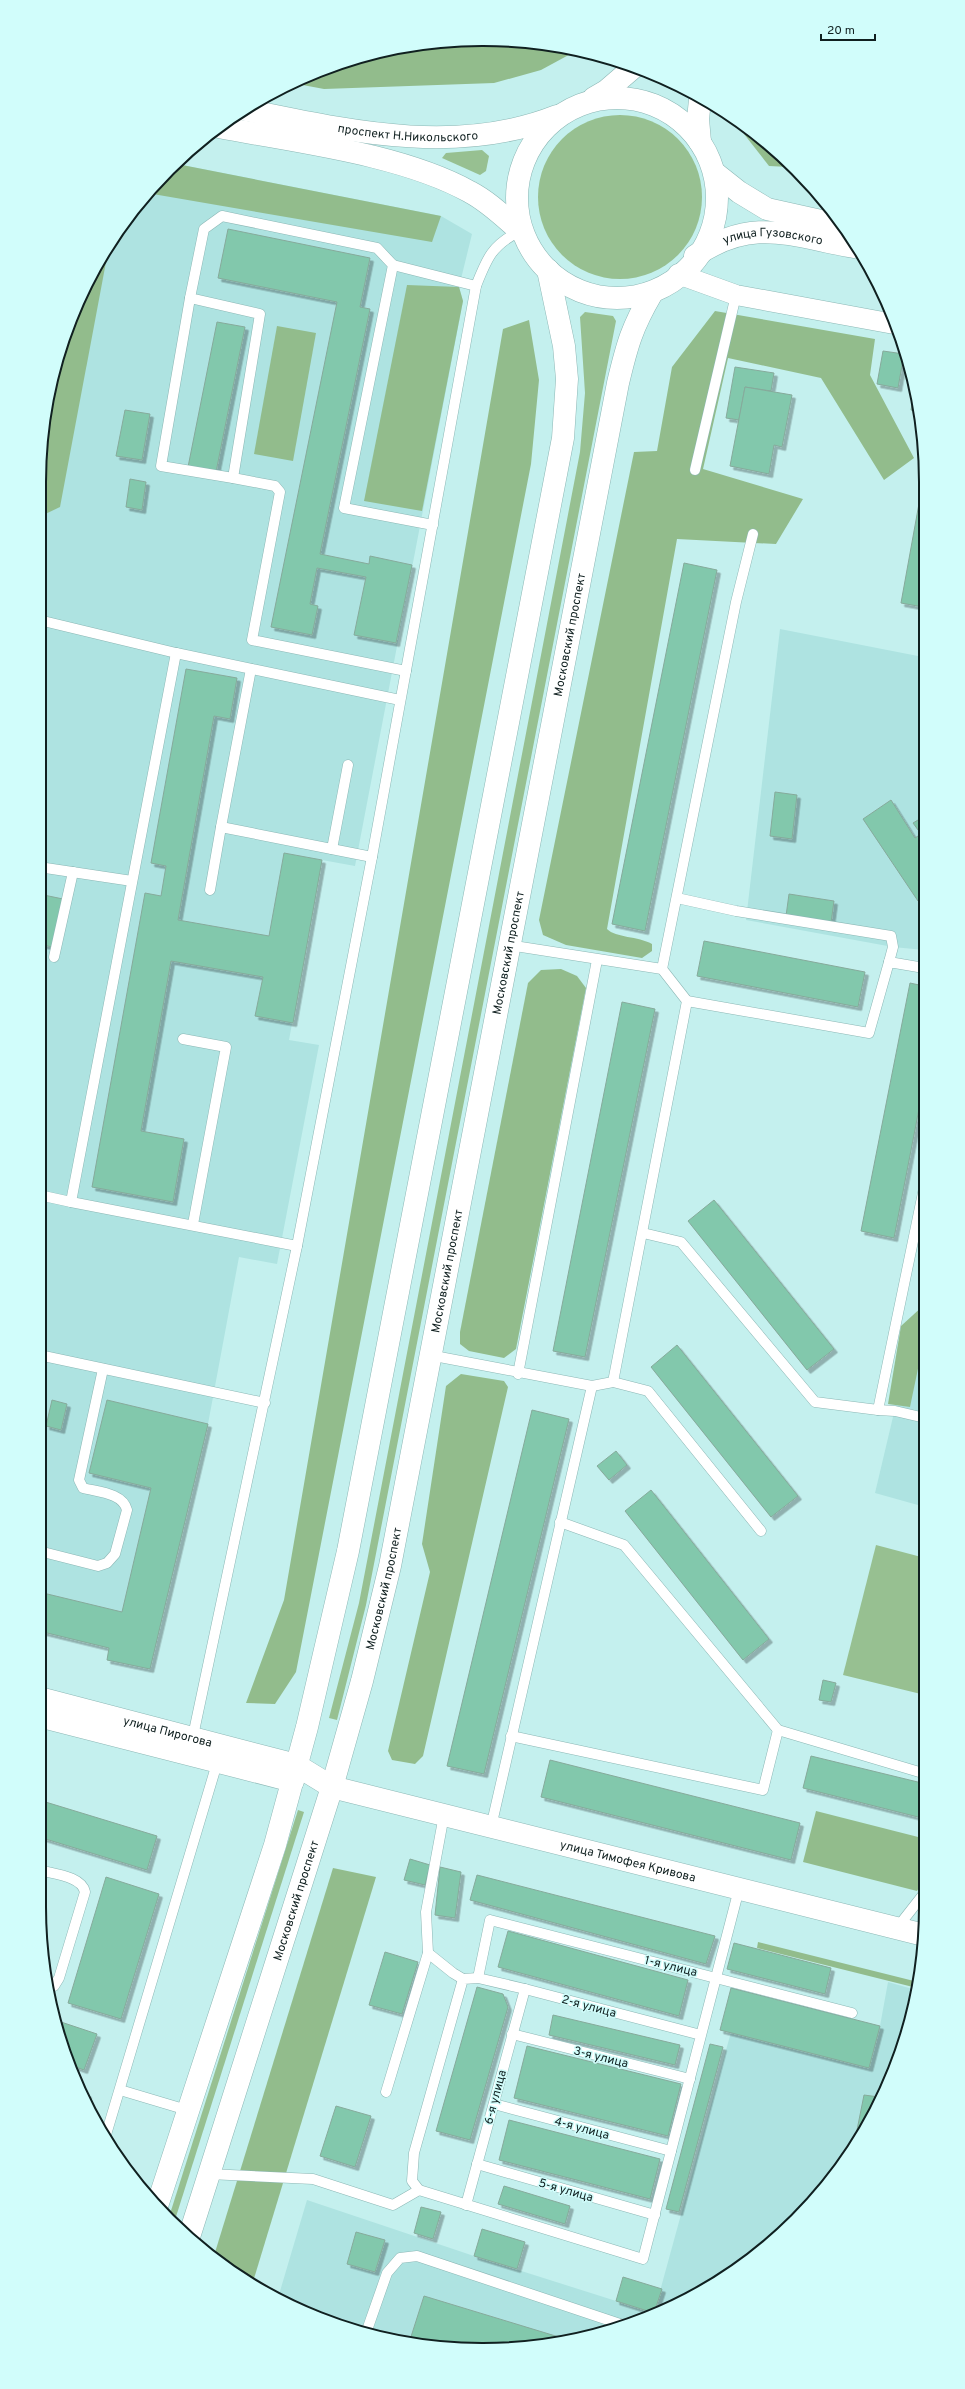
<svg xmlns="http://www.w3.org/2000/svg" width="965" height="2389" font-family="Overpass,sans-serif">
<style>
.built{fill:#aee3e1}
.green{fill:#97c091}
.forest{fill:#92bc8c}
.building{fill:#82c8ac;stroke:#86aa9b;filter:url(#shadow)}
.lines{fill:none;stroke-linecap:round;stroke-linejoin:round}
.service-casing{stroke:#8cb7b5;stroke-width:11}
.minor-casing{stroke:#8cb7b5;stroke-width:21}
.tertiary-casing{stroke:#8cb7b5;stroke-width:23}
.secondary-casing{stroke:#8cb7b5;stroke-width:23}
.primary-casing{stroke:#8cb7b5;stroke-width:23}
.service{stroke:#fff;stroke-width:10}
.minor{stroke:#fff;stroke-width:20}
.tertiary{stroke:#fff;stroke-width:22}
.secondary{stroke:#fff;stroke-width:22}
.primary{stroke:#fff;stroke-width:22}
.labels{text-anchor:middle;stroke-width:3;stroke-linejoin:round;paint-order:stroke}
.street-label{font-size:12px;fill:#102020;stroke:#d1fdfb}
.rim{fill:none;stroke:#102020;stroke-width:2}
</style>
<defs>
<filter id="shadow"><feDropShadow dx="3.5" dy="3.5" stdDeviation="0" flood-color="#0004"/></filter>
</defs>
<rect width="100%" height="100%" fill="#c4f0ee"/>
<!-- built -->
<g class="built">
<polygon points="177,164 441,216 472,234 459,287 463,301 355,866 322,860 289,1040 319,1045 277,1264 239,1257 208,1424 150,1669 107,1660 109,1648 39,1631 39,483 43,424 62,340 98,261 149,190"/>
<polygon points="780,629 923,657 924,950 893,947 746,920"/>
<polygon points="918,1311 924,1313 925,1507 875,1493"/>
<polygon points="888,1982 916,1990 903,2049 880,2103 834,2177 775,2240 704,2290 625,2326 569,2342 483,2350 424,2346 340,2327 278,2298 307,2200 474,2256 654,2313 731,2032 880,2026"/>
</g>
<!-- green -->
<g class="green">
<circle cx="620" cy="197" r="82"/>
<polygon points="482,150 489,156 486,171 480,175 442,158 446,153"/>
<polygon points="585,312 613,316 616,321 366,1605 337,1720 329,1718 359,1603 580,452 585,393 580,317"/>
<polygon points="876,1545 925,1558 925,1695 843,1675"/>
<polygon points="298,1810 304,1812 174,2223 169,2217"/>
</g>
<!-- forest -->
<g class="forest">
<polygon points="453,40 540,43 576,51 541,70 494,83 324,89 292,83 367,54"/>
<polygon points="746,129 789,167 769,166 744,134"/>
<polygon points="177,164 441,216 432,242 147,193"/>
<polygon points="109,246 60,507 39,517 43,424 62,340 98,261"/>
<polygon points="407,285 459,287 463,301 422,511 364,501"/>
<path d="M715 311 875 339 870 375 914 458 884 480 821 378 728 358 703 469 803 499 776 544 677 539 607 929C616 938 638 936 652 944V951L642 958 566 945 543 935 539 920 634 452 657 451 672 367Z"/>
<polygon points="529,320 539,380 531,464 296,1672 275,1704 246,1703 284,1600 503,329"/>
<polygon points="277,326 316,333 293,461 254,454"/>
<polygon points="561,969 577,976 586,988 516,1349 504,1358 469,1351 460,1344 460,1332 528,983 541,970"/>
<polygon points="924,1305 925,1335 910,1407 888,1404 901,1326"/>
<polygon points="461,1374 504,1381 508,1387 423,1756 415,1764 392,1760 388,1751 430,1572 422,1544 446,1386"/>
<polygon points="816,1811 926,1839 926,1876 917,1891 803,1862"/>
<polygon points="333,1868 376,1877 252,2285 213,2259"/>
<polygon points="758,1942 918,1982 917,1988 757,1948"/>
</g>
<!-- building -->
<g class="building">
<polygon points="228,229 370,258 360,307 370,309 320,554 369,564 370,556 412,565 396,643 354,635 366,577 317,568 310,604 318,606 312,635 271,627 337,302 218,278"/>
<polygon points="217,322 245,327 216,472 188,467"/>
<polygon points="883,351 904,354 898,388 877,384"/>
<polygon points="735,367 774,373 771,391 745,387 739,420 726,418"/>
<polygon points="745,387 792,395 782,447 774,445 769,474 730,466"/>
<polygon points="915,388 920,412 911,410"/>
<polygon points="125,410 150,414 142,460 116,456"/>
<polygon points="130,479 146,482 142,510 126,507"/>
<polygon points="922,487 923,607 901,603"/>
<polygon points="684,563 717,570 645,931 612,924"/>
<polygon points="186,669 237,678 230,719 214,716 178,920 269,936 284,853 322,860 293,1023 255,1016 263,977 171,961 141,1131 184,1139 173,1202 92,1187 145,893 161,896 166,866 151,863"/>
<polygon points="775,792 797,795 792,839 770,836"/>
<polygon points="891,800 915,838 921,834 913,823 923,817 923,897 918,901 863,819"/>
<polygon points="39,894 63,899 52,947 39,944"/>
<polygon points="789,894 834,901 831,923 786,916"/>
<polygon points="704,941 865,972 858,1007 697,976"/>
<polygon points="910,983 924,986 924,1083 894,1238 861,1231"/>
<polygon points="622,1002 655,1009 585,1357 553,1351"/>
<polygon points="714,1200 834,1349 807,1370 688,1221"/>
<polygon points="677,1345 798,1496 771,1517 651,1367"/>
<polygon points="52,1400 67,1404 61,1430 46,1426"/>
<polygon points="107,1400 208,1424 150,1669 107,1660 109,1648 39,1631 39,1592 122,1612 151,1488 89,1473"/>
<polygon points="532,1410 569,1419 484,1774 447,1766"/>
<polygon points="616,1451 627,1465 609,1480 597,1466"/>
<polygon points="651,1490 769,1639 743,1660 625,1511"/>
<polygon points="823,1680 836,1683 831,1702 819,1700"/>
<polygon points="811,1756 926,1784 926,1819 803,1788"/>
<polygon points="550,1760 800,1823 791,1860 541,1797"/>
<polygon points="39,1800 157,1836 147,1870 39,1837"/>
<polygon points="410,1859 430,1865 425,1885 404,1880"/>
<polygon points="440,1867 461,1872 455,1918 435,1915"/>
<polygon points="477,1875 715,1936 706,1964 470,1900"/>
<polygon points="106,1877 159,1894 121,2019 68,2003"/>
<polygon points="508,1931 688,1980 679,2016 498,1967"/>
<polygon points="734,1943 831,1968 825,1994 727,1969"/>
<polygon points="385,1952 418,1962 402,2014 369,2005"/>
<polygon points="477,1987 503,1994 508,2007 470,2140 436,2131"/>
<polygon points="731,1988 880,2026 869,2068 720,2030"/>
<polygon points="553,2015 680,2045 675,2065 549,2035"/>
<polygon points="55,2020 97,2034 84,2070 70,2065 63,2049"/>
<polygon points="710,2044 723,2047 679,2212 666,2209"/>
<polygon points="527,2046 681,2084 668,2136 514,2098"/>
<polygon points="82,2092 88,2094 86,2101"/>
<polygon points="864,2095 879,2097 877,2107 854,2145"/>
<polygon points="336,2106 371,2116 355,2167 320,2156"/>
<polygon points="509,2120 660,2159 650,2199 499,2160"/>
<polygon points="504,2186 570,2206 565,2224 498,2204"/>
<polygon points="421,2207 441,2212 433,2239 414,2233"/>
<polygon points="482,2229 525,2242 517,2269 474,2256"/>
<polygon points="356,2232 385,2240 375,2272 347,2264"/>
<polygon points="623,2277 662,2289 654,2313 616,2301"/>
<polygon points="424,2296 572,2341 483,2350 424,2346 409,2343"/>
</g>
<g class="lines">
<!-- service casing -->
<g class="service-casing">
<g id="service">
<polyline points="393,265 476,286"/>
<polyline points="190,298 161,466 233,478"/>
<polyline points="695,470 736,295"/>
<polyline points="39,620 176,653 400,700"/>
<polyline points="176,653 71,1202 297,1246"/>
<polyline points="251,669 221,827 372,857"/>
<polyline points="406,671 252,640 280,492 275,486 233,478 260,314 190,298 204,229 222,216 377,248 393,265 344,508 433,525"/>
<polyline points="332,849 348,765"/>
<polyline points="39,867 132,881"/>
<polyline points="210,890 221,827"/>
<polyline points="677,898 736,911 891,936 893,947 889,962"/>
<polyline points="54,957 73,872"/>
<polyline points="662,969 736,602 753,534"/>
<polyline points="687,1001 869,1033 889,962 924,968"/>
<polyline points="183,1039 226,1047 193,1224"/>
<polyline points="39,1195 71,1202"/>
<polyline points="643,1233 681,1242 815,1402 878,1410 924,1188"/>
<polyline points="39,1355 265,1403"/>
<polyline points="429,1355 592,1386 613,1382 687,1001 662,969 508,945"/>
<polyline points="39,1374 43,1356"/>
<polyline points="518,1374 597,960"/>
<polyline points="613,1382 648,1391 761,1531"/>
<polyline points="878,1410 895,1411 925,1418"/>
<polyline points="560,1522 624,1545 778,1730 926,1774"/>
<path d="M39 1551 98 1566 107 1563 115 1554 127 1510C123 1493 98 1492 83 1488L79 1480 103 1369"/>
<path d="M193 1736 297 1246 372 857 476 286C487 258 492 245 520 231"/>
<polyline points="511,1736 763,1790 778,1730"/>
<polyline points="491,1827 592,1386"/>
<path d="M39 1870C53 1874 82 1876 85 1892L59 1978 54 1986 47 1987"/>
<polyline points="897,1928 926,1891"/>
<polyline points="428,1953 453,1973 463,1979"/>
<polyline points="478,1978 490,1920 852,2013"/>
<polyline points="512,2034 690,2079"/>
<polyline points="701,2035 525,1989 478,1978 463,1979 414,2153 412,2181 419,2190 643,2259 739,1889"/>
<polyline points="120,2090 187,2110"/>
<polyline points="386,2092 428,1953 426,1912 444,1815"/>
<polyline points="494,2104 671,2151"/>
<polyline points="105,2138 218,1760"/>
<polyline points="477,2164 655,2215"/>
<polyline points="209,2174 313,2179 393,2205 419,2190"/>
<polyline points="466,2205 525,1989"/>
<polyline points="366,2333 387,2273 400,2258 417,2256 626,2326"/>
</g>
</g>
<!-- minor casing -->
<g class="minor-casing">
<polyline id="minor" points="678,274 736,295 894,324"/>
</g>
<!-- tertiary casing -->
<g class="tertiary-casing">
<g id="tertiary">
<path id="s1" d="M332 1787 924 1935"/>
</g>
</g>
<!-- secondary casing -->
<g class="secondary-casing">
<g id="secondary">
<polyline points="715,173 739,192 767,209 839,225"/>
<path id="s2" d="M695 256C753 216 791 236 854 247"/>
<path id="s3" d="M39 1698 296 1765"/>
<polyline points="39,1716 293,1781"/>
</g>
</g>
<!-- primary casing -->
<g class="primary-casing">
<g id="primary">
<circle cx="617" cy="198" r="100"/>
<polyline points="594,98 606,91 634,67"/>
<polyline points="700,100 698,119 700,142"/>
<path id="s4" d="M246 110C349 131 456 156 557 116"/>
<path d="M219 127C296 142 402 154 470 192 489 202 504 217 520 231"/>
<polyline points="296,1765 332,1787"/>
<polyline points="157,2206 275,1845 307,1727 348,1551 563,438 567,379 564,346 548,270"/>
<path id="s5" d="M189 2237 332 1787 362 1681 390 1566 618 383C627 345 632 327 652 293"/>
</g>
</g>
<!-- service -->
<use href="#service" class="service"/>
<!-- minor -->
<use href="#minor" class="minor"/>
<!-- tertiary -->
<use href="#tertiary" class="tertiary"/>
<!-- secondary -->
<use href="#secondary" class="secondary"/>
<!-- primary -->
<use href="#primary" class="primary"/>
</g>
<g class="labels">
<!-- street labels -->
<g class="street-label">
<text dy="4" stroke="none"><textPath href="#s4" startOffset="164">проспект Н.Никольского</textPath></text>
<text dy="4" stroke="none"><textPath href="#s2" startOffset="83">улица Гузовского</textPath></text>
<text dy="4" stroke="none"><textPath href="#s5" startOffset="1649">Московский проспект</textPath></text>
<text dy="4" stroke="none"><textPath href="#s5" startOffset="1325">Московский проспект</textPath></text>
<text dy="4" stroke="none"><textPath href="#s5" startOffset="1001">Московский проспект</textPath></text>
<text dy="4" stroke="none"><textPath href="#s5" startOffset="677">Московский проспект</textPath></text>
<text dy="4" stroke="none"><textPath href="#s3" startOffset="133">улица Пирогова</textPath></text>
<text dy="4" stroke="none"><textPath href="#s1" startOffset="305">улица Тимофея Кривова</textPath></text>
<text dy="4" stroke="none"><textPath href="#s5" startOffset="353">Московский проспект</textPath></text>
<text transform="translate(671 1966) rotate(14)" y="4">1-я улица</text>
<text transform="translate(589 2006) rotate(15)" y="4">2-я улица</text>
<text transform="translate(601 2057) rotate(14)" y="4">3-я улица</text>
<text transform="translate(495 2097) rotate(-75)" y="4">6-я улица</text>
<text transform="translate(582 2128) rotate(15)" y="4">4-я улица</text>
<text transform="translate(566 2190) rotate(16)" y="4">5-я улица</text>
</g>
</g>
<!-- crop -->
<path d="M0 0H965V2389H0ZM482 46H483A436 436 0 0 1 919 482V1907A436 436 0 0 1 483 2343H482A436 436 0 0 1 46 1907V482A436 436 0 0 1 482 46Z" fill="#d1fdfb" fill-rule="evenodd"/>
<path class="rim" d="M482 46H483A436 436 0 0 1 919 482V1907A436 436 0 0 1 483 2343H482A436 436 0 0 1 46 1907V482A436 436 0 0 1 482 46Z"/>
<!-- scale -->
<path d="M821 34v6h54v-6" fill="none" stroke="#102020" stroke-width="2"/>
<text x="827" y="34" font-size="12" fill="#102020" stroke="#d1fdfb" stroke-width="3" paint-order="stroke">20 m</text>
</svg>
